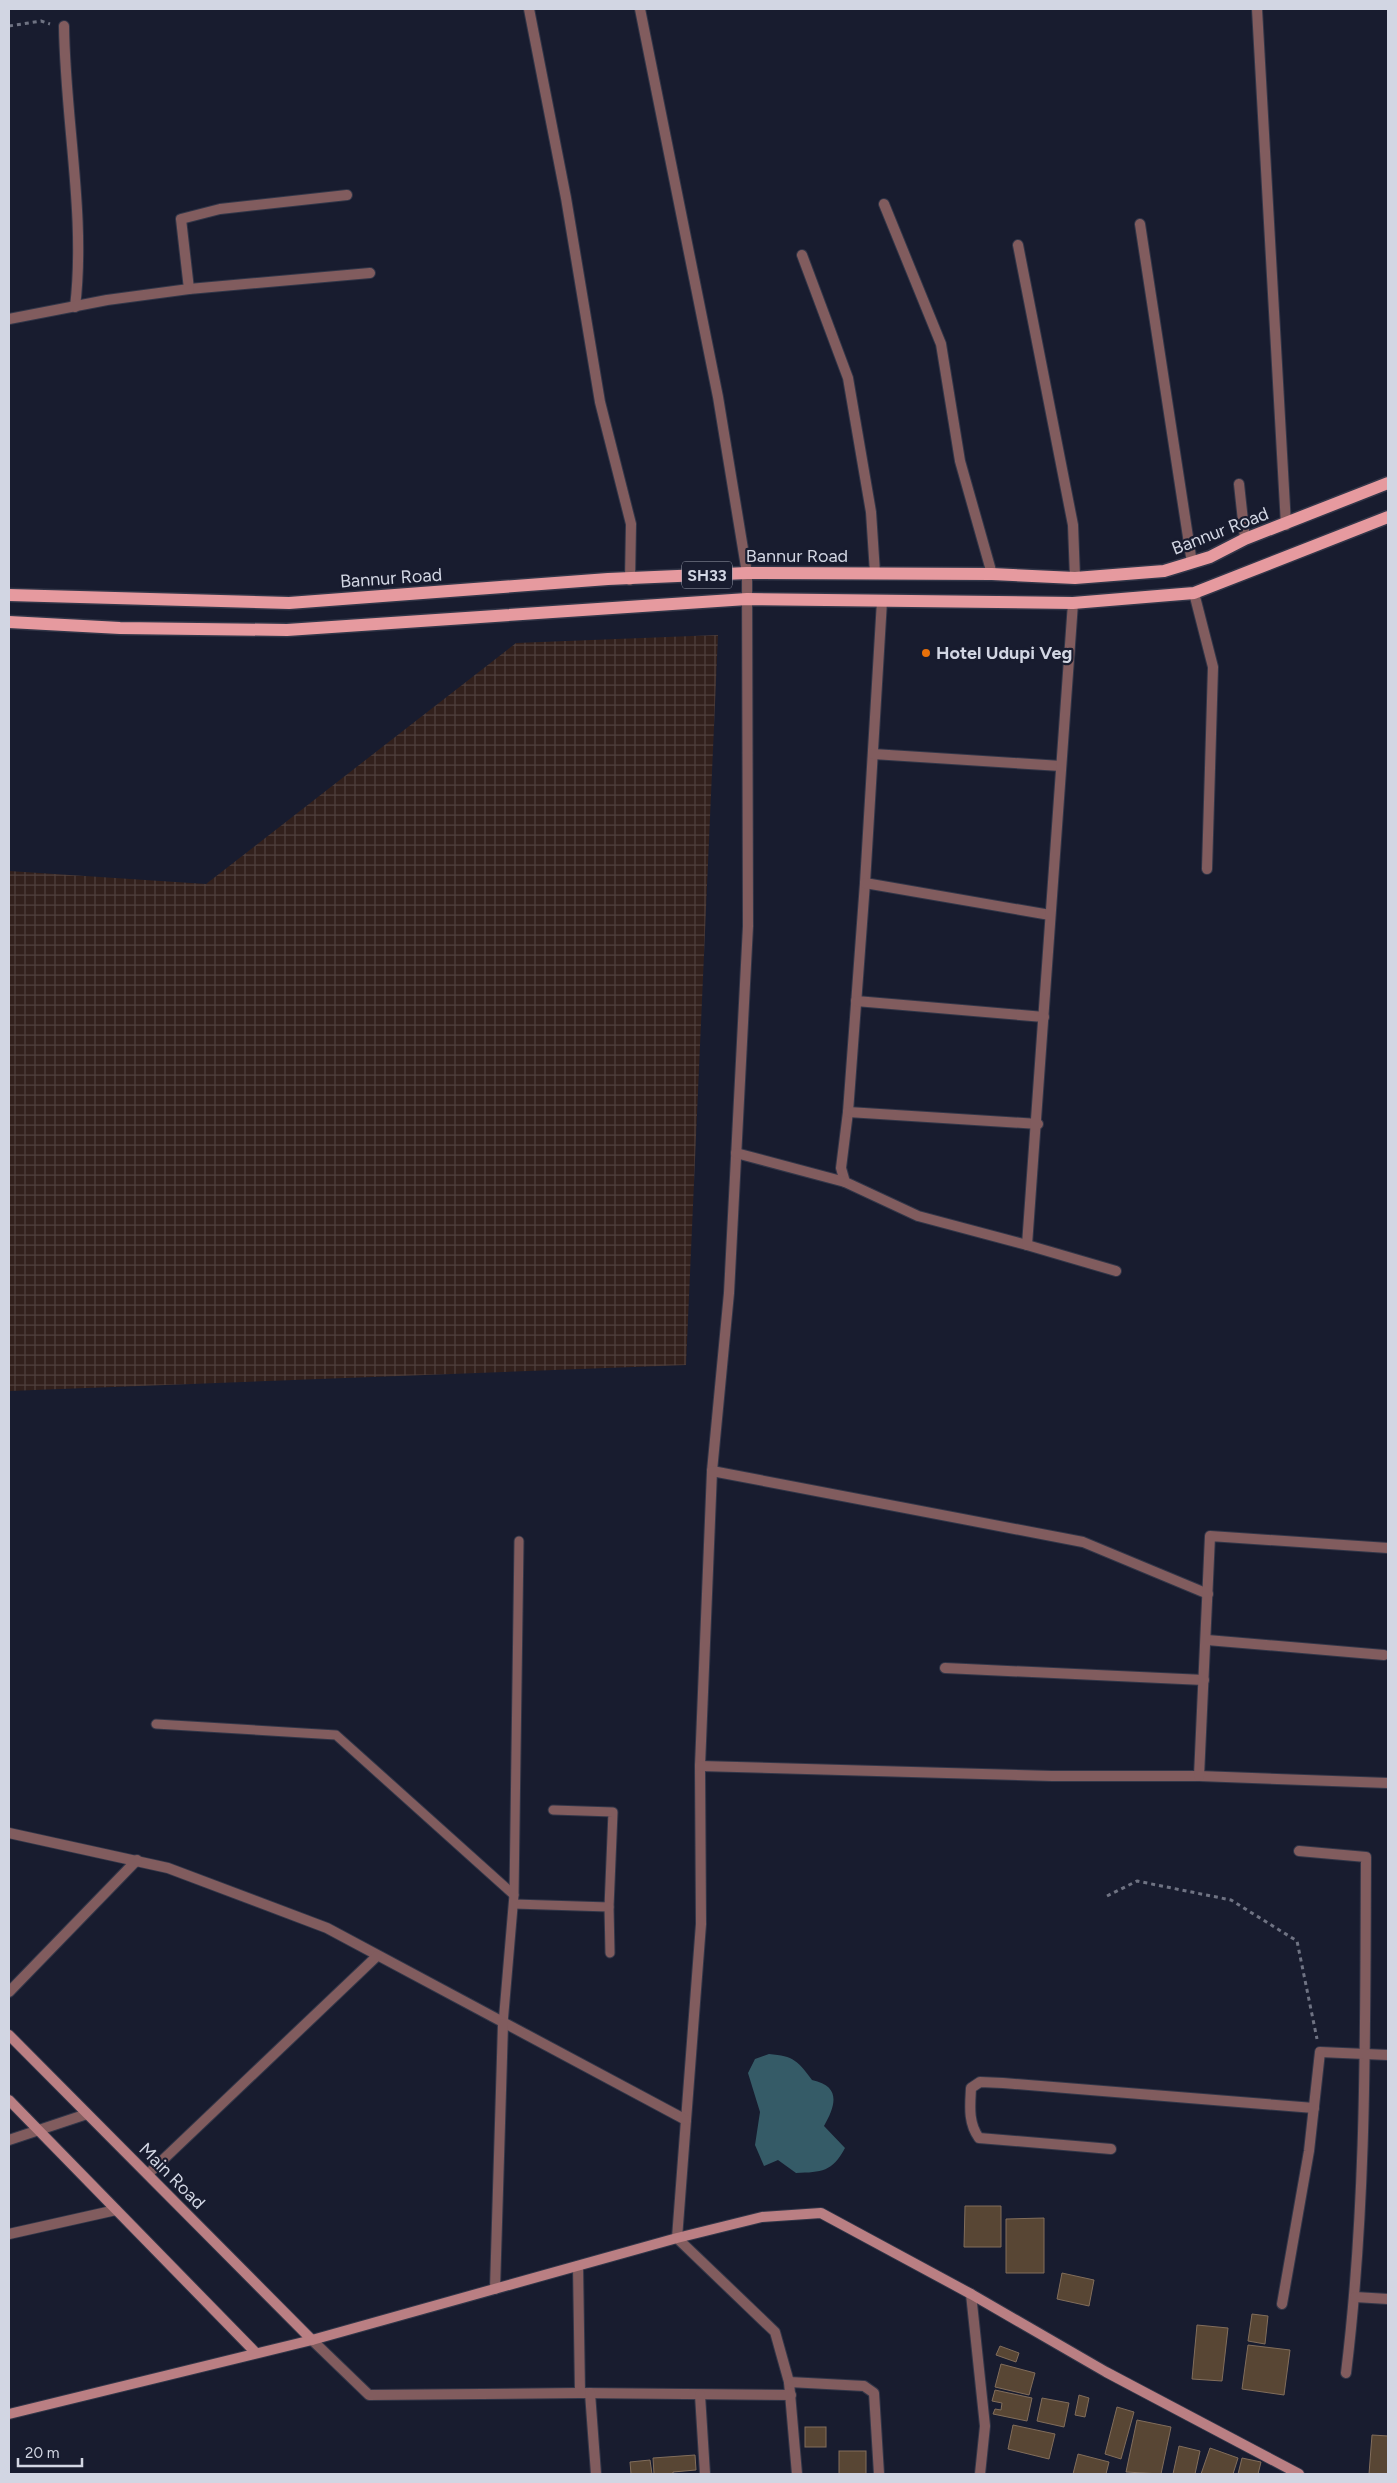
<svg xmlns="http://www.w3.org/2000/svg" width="1397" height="2483" font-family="Figtree,sans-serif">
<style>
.industrial{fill:url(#industrial-grid)}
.water{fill:#355b67}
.building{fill:#584634;stroke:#816d5b}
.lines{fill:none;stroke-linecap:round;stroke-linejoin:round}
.lane-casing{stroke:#323648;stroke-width:11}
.street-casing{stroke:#323648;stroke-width:12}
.secondary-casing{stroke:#323648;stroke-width:12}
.primary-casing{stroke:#323648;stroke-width:15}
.path{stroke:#6f7383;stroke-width:3;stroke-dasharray:4 4;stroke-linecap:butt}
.lane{stroke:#815c5e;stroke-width:9}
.street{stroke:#815c5e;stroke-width:10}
.secondary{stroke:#ba7f83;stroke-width:10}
.primary{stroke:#e69a9f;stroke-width:12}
.food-dot{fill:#e8710a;stroke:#181c2f;stroke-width:2}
.labels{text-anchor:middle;stroke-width:4.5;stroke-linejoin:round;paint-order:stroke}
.shield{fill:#181c2f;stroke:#9a9ead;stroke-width:1}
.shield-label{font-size:16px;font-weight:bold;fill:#d2d6e3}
.street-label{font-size:18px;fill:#d2d6e3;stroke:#181c2f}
.poi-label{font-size:18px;font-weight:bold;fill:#d2d6e3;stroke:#181c2f;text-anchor:start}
</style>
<defs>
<pattern id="industrial-grid" width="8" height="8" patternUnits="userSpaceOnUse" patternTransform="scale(1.25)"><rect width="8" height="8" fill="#32201c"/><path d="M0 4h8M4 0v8" fill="none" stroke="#4f403d"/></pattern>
</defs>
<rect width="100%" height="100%" fill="#181c2f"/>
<!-- industrial -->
<polygon class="industrial" points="718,635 686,1365 9,1391 9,871 206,884 516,643"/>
<!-- water -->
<path class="water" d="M769 2054C794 2056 798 2061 812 2080 841 2086 836 2105 824 2126L845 2148C832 2172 822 2172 796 2173L778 2160 764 2166 755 2145 760 2112 748 2073 755 2059Z"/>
<!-- building -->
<g class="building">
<polygon points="965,2206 1001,2206 1001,2247 964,2247"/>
<polygon points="1044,2218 1044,2273 1006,2273 1006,2219"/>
<polygon points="1062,2273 1094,2280 1089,2306 1057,2299"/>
<polygon points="1252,2314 1268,2316 1265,2344 1248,2341"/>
<polygon points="1197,2325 1228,2328 1222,2381 1192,2379"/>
<polygon points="1248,2345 1290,2350 1284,2395 1242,2389"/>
<polygon points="1000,2346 1019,2353 1016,2362 996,2355"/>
<polygon points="1001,2364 1035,2373 1029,2395 995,2387"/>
<polygon points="995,2390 1032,2398 1027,2421 993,2414 995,2409 1001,2410 1002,2403 992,2401"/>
<polygon points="1079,2395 1089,2398 1085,2417 1075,2415"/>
<polygon points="1042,2398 1069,2403 1064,2427 1037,2421"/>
<polygon points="1117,2407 1134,2412 1121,2459 1105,2454"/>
<polygon points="1137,2420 1171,2427 1161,2474 1126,2472"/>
<polygon points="1013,2425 1055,2434 1049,2459 1008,2449"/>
<rect x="805" y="2427" width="21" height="20"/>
<polygon points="1372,2435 1388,2436 1388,2474 1369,2474"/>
<polygon points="1179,2446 1200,2451 1195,2474 1173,2474"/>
<polygon points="1210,2448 1238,2458 1233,2474 1201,2474"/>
<rect x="839" y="2451" width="27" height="23"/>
<polygon points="1078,2454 1109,2462 1106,2474 1073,2474"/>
<polygon points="695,2455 696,2470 673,2472 673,2474 654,2474 653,2458"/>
<polygon points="1242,2458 1261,2462 1258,2474 1238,2474"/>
<polygon points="650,2460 652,2474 631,2474 630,2462"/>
</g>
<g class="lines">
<!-- lane casing -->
<g class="lane-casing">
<g id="lane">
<polyline points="156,1724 336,1735 514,1895"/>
<polyline points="514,1904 609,1907 613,1812 553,1810"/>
<polyline points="609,1907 610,1953"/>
<polyline points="503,2024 514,1895 519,1541"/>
</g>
</g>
<!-- street casing -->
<g class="street-casing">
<g id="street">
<polyline points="529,9 566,198 600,402 631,524 630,580"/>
<polyline points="640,9 718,397 747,573 748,926 729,1293 712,1471 700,1766 701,1924 677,2238 775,2332 789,2382 797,2474"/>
<polyline points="1257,9 1286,525"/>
<path d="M64 26C65 119 86 216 75 307"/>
<polyline points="884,204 941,344 960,461 992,574"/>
<polyline points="1140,224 1192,563"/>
<polyline points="1018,245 1073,525 1075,578"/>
<polyline points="802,255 848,378 871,512 875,573"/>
<polyline points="189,289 370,273"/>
<polyline points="9,319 107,300 189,289 181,219 220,209 347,195"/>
<polyline points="1239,484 1245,539"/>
<polyline points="1194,593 1213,667 1207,869"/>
<polyline points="882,601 865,883 848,1112 841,1168 845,1182 918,1216 1027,1245 1116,1271"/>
<polyline points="873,754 1061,766"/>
<polyline points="865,883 1050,915"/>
<polyline points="856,1001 1044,1017"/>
<polyline points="848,1112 1038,1124"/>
<polyline points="736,1153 845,1182"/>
<polyline points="1027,1245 1073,603"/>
<polyline points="712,1471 1083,1542 1208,1594"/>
<polyline points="1207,1640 1384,1655"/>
<polyline points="945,1668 1204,1680"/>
<polyline points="700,1766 1052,1776 1199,1776 1388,1783"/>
<polyline points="1199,1776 1210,1536 1388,1548"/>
<polyline points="9,1833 168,1868 327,1928 686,2120"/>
<path d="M1299 1851 1366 1857C1365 2029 1367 2202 1346 2373"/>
<polyline points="9,1992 137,1860"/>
<polyline points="9,2140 87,2114"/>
<path d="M1111 2149 979 2138C968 2123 970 2106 971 2088L980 2082 1003 2083 1314 2108"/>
<polyline points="148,2174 377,1956"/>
<polyline points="9,2234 116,2210"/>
<polyline points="578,2266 580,2393"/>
<polyline points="495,2289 503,2024"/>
<polyline points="971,2294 985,2426 980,2474"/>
<polyline points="1355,2297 1388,2299"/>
<polyline points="1282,2304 1309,2151 1320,2052 1388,2055"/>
<polyline points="312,2340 369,2395 580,2393 791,2395"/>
<polyline points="789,2382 864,2386 874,2393 879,2474"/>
<polyline points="590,2393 596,2474"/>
<polyline points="700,2395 705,2474"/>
</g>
</g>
<!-- secondary casing -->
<g class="secondary-casing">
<g id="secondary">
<polyline points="9,2035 312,2340"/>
<polyline points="9,2100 256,2353"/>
<polyline points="9,2414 312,2340 677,2238 762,2217 821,2213 971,2294 1106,2372 1299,2474"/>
</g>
</g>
<!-- primary casing -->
<g class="primary-casing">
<g id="primary">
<polyline points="9,595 289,603 608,579 747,573 992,574 1075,578 1164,571 1210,557 1245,539 1388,483"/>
<polyline points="9,622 120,628 287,630 747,599 1073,603 1194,593 1388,517"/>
</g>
</g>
<!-- path -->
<g class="path">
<polyline points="9,26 41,21 50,24"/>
<polyline points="1107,1896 1137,1881 1231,1900 1297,1941 1317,2039"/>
</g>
<!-- lane -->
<use href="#lane" class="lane"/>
<!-- street -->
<use href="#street" class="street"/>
<!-- secondary -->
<use href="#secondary" class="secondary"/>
<!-- primary -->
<use href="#primary" class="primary"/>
</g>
<!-- markers -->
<circle class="food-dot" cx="926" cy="653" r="5"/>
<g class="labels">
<!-- shield labels -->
<rect class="shield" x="682" y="561.5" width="50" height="27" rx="4"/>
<g class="shield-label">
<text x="707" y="581">SH33</text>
</g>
<!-- street labels -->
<g class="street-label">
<text transform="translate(1220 531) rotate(-21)" y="6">Bannur Road</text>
<text x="797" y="562">Bannur Road</text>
<text transform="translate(391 578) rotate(-4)" y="6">Bannur Road</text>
<text transform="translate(172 2176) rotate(45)" y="6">Main Road</text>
</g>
<!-- poi labels -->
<g class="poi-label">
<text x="936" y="659">Hotel Udupi Veg</text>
</g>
</g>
<!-- border -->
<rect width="1397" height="2483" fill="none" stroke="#d2d6e3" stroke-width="20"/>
<!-- scale -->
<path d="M18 2458v8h64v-8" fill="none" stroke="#d2d6e3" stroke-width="2.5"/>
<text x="25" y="2458" font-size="15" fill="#d2d6e3" stroke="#181c2f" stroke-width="4" paint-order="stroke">20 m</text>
</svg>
